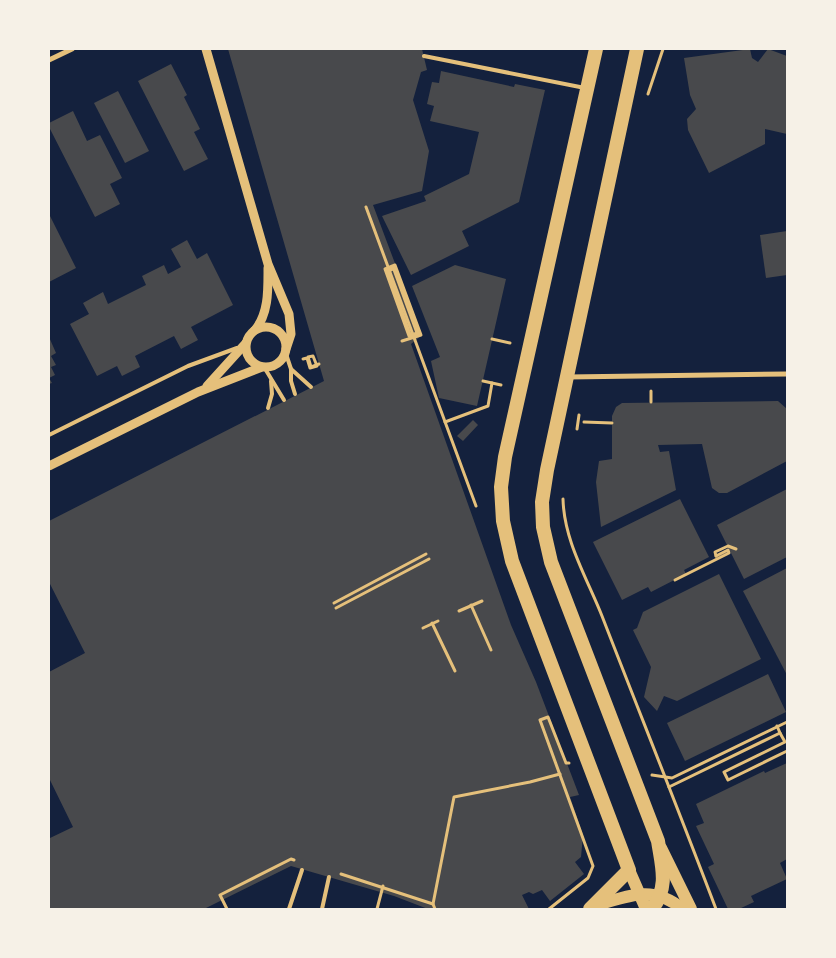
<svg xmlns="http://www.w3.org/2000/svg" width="836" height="958" font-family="'DM Sans',sans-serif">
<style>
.building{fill:#48494c}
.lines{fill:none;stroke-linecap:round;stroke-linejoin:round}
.path{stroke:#e5c07b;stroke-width:3}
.service{stroke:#e5c07b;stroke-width:4}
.minor{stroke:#e5c07b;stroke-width:5}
.tertiary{stroke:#e5c07b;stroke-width:9}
.primary{stroke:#e5c07b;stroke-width:12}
.trunk{stroke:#e5c07b;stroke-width:14}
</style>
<rect width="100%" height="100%" fill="#14213d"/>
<!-- building -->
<g class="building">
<polygon points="228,49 422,49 427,70 421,72 413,100 429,151 422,191 373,205 422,335 411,344 511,625 536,682 579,795 570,797 583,835 581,857 575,862 584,874 550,901 542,890 533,894 529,892 522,895 529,909 428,909 394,896 291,866 204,909 49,909 49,835 50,838 73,827 49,778 49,672 85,653 49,582 49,521 324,381"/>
<polygon points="750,49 752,58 758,62 768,49 787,56 787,134 765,129 765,144 709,173 688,130 687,119 696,109 690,95 684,58"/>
<polygon points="171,64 187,95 184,97 200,129 194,132 208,159 184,171 138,81"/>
<polygon points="441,71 514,87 515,84 545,90 519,202 462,231 469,246 411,275 382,216 426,201 424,196 469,174 479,132 430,121 434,106 427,104 432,82 439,83"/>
<polygon points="118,91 149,151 125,163 94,103"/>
<polygon points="73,111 87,141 100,135 122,178 110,184 120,204 95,217 49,127 49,123"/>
<polygon points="49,214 76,268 49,282"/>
<polygon points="787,231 787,275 766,278 760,235"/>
<polygon points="187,240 197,259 207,253 233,305 191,327 198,340 181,349 174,336 135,356 140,367 122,376 117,366 97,376 70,324 89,314 83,303 103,292 108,304 146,285 142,276 164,265 168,274 181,267 171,249"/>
<polygon points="455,265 506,279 477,406 439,398 431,361 440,357 412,286"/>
<polygon points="49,337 56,353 51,356 56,365 51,367 55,375 49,378 52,383 49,384"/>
<polygon points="778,401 787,409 787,461 727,493 719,493 712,488 702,444 658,445 660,452 669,451 676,490 601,527 596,482 599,461 612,459 612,416 616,407 622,403"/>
<polygon points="473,420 478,425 463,441 457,436"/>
<polygon points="787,489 787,557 744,579 717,525"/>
<polygon points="680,499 709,557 684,570 686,574 651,592 648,587 622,600 593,542"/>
<polygon points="787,568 787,675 743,591"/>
<polygon points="719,574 761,659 677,701 664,696 657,711 644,697 651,667 633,630 637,628 643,612"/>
<polygon points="768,674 786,712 685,761 667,723"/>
<polygon points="787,763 787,859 780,863 787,879 751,896 754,902 739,909 728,909 708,867 714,864 696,826 704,823 696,804 764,771 765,773"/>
</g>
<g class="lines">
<!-- path -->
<g class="path">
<polyline points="648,94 663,49"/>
<polyline points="366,207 476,506"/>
<polyline points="389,271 395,268 418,334 411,337 387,270 393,267 417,333 409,336 385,269 395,265 421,335 402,341"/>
<polyline points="492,339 510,343"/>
<polyline points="303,359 307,358 310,368 317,366 313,356 308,357 311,367 319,364"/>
<polyline points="483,381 501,385"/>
<polyline points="651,402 651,391"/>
<polyline points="445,422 488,406 492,383"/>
<polyline points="584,422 612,423"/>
<polyline points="577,429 579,415"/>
<path d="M563 499C564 541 587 578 602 616 640 714 679 811 716 909"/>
<polyline points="716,556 715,552 728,546 736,549"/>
<polyline points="675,580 729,553 728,550 716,556"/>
<polyline points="334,603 426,554"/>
<polyline points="471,605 491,650"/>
<polyline points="336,608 429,559"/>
<polyline points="459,611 482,601"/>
<polyline points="432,623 455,671"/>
<polyline points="423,628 438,621"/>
<polyline points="780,733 785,742 724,772 728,780 787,751"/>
<polyline points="652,775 672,778 787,722"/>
<polyline points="669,787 780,733 777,726"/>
<polyline points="341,874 433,904"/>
<polyline points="227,909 220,895 291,859 294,860"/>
<polyline points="377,909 383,886"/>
<polyline points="435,909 433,904 454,797 530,782 560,774"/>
<polyline points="549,909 588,878 593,866 540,720 548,717 566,763 569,763"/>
</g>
<!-- service -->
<g class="service">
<polyline points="424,56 585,88"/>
<polyline points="244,342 249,335"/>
<polyline points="285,351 291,369 291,381 295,394"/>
<polyline points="264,367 284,400"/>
<polyline points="291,369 311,387"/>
<polyline points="268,408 272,394 271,381"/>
<polyline points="49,435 188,366 237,348"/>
<polyline points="289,909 302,870"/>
<polyline points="322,909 329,877"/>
</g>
<!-- minor -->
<g class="minor">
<polyline points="49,60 72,49"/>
<polyline points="568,377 787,374"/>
</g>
<!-- tertiary -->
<g class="tertiary">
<polyline points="206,49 268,264 289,314 291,334 286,349"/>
<circle cx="266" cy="347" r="20"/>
<path d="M255 330C269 313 268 289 268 268"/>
<polyline points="207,386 246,343"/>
<polyline points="49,466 198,392 262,367"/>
</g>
<!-- primary -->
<g class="primary">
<polyline points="661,848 691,909"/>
<polyline points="629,870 646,909"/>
<path d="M594 906C629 896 651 884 683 909"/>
</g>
<!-- trunk -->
<g class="trunk">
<path d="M637 49 547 470 542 502 543 527 551 562 658 841C662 867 669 887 652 909"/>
<polyline points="590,909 629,870 512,561 503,521 501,487 505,457 596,49"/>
</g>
</g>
<!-- border -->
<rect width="836" height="958" fill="none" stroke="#f6f1e7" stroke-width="100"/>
</svg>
